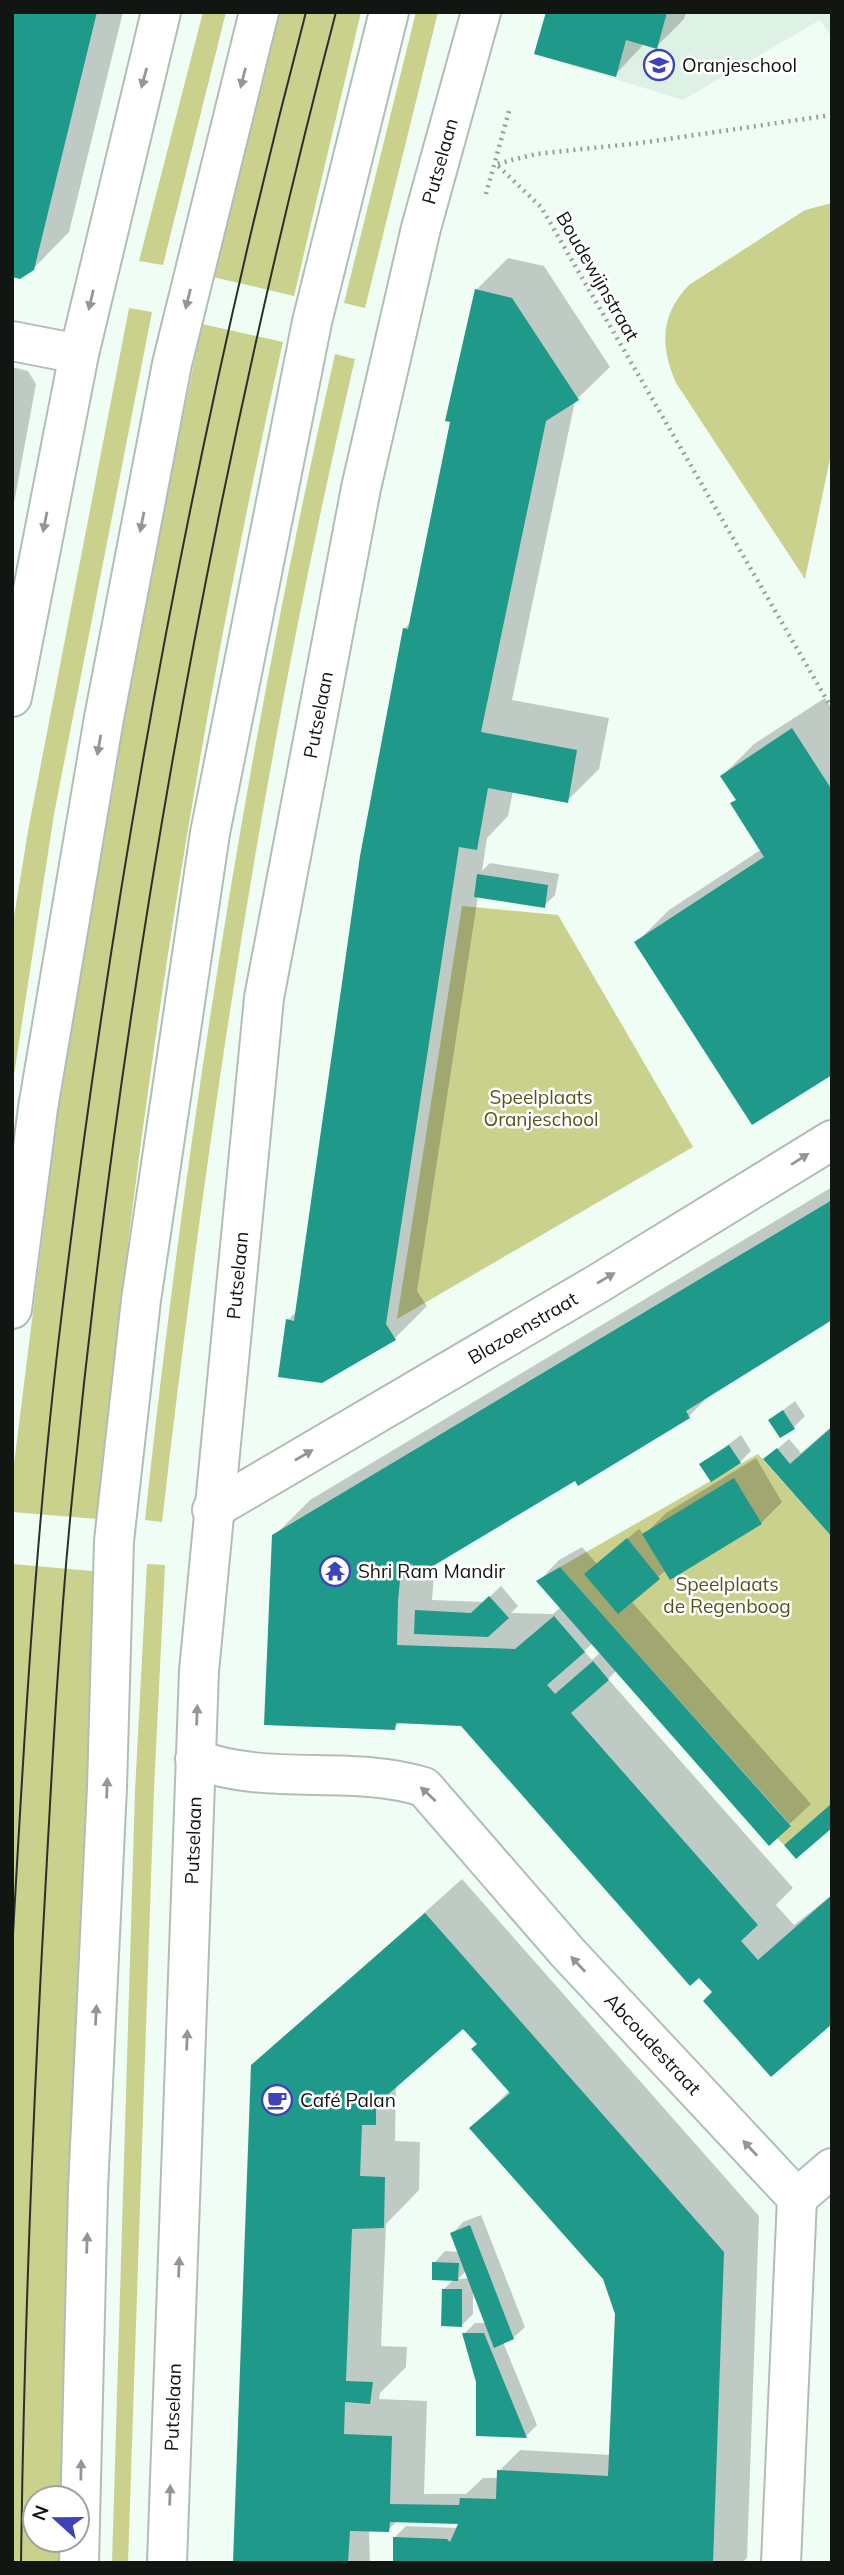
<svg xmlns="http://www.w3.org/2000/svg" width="844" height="2575" font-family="Mulish,sans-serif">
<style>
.built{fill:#ddf2e5}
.green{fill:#cad18c}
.shadow{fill:#0003;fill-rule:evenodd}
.building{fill:#1f998a;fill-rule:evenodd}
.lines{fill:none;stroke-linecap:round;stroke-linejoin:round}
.street-casing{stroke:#b1bdb6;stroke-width:42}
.secondary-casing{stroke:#b1bdb6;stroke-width:42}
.path{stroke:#96a09a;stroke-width:4.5;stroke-dasharray:2 5;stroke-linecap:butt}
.street{stroke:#fff;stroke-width:38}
.secondary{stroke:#fff;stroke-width:38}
.tram{stroke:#2b302d;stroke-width:2}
.oneway{fill:#949695}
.labels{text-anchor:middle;stroke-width:5;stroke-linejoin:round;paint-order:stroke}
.poi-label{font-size:19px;fill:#111613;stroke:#fff;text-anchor:start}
.street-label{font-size:19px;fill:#111613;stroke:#fff}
.park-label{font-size:19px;fill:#52561b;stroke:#fff}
</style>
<rect width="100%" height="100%" fill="#f0fdf5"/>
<!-- built -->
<polygon class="built" points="546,12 832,12 832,38 820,20 683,100 534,54"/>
<!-- green -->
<g class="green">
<polygon points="203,12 226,12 163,265 139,261"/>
<polygon points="276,12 361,12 294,296 213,277"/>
<polygon points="416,12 438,12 365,308 344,303"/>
<path d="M832 203V449L805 579 676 383C660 346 660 315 689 285L805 210Z"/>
<polygon points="129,308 152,312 54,814 12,1088 12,929 28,831"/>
<path d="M202 324 283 342C196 730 136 1123 98 1519L12 1512V1480L70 1015 106 793Z"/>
<path d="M335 354 355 359C265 742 207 1131 162 1522L145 1520C187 1128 248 739 335 354Z"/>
<polygon points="462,906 558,915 693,1147 397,1319"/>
<polygon points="758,1454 832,1537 832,1803 784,1845 777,1838 791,1825 560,1567"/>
<polygon points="12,1564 92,1571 94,1586 61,2498 35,2498 35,2540 61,2540 61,2563 12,2563"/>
<polygon points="147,1564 165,1565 154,1790 128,2563 112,2563 135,1791"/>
</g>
<!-- shadow -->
<g class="shadow">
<polygon points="12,12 123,12 69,232 33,269"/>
<polygon points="548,12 686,12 684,19 656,47 644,44 615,75"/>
<polygon points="508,258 544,266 610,367 575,401 512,700 609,718 599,769 567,801 513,791 508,816 487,838 482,871 490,863 559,874 555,895 544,906 478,896 417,1291 427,1306 395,1338 322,1382 288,1320 297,1311 404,629 412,621 476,290"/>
<polygon points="12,367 28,371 36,384 12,514"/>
<polygon points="825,698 832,709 832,1072 637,942 669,910 762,849 732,804 737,799 722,776 754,744"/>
<path d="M832 1187V1318L715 1390 689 1416 579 1483 576 1479 435 1563 432 1600 484 1602 501 1586 518 1606 511 1613 553 1614 561 1607 539 1581 559 1560 582 1547 597 1564 639 1529 644 1535 666 1513 756 1458 782 1502 761 1523 666 1570 631 1601 811 1804 769 1843 617 1670 608 1679 793 1888 776 1905 794 1925 832 1895V2021L714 1992 462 1724 401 1722 394 1728 274 1536 310 1500ZM593 1643 601 1652 592 1660 584 1651Z"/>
<polygon points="795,1401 805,1416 793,1428 770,1420"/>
<polygon points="832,1426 832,1534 766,1459 789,1439 801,1453"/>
<polygon points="741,1435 751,1451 740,1462 702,1464"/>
<path d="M462 1879 759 2216 747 2558 742 2563H395V2537L406 2526 460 2528V2519L398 2520 388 2530H369L370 2563H235L253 2066ZM463 2027 478 2044 510 2090 472 2128 605 2278 617 2314 611 2455 520 2450 499 2471V2478H483L466 2494H424L427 2401 379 2399 380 2393 406 2367 407 2347 381 2346 386 2224 419 2190 420 2142 395 2141 396 2085Z"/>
<path d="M481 2215 525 2327 513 2338 503 2342 537 2425 526 2436 478 2382 464 2334 475 2323H486L473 2289V2314L462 2325 443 2290 454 2279 434 2263 445 2251 459 2252 452 2234 463 2222ZM466 2271 469 2278 458 2279Z"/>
</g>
<!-- building -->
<g class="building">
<polygon points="12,12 97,12 34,270 20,279 12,277"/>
<polygon points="546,12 667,12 657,49 626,40 616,77 534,54"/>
<polygon points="475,289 512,298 579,400 546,421 481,732 577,750 568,803 488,788 477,850 459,847 386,1324 396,1340 322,1383 278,1377 286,1319 294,1321 360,856 403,628 408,629 450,422 445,421"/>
<polygon points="792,728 832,790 832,1075 752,1125 634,942 764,857 730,803 736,800 720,776"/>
<polygon points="477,874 548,885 545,908 474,897"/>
<polygon points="832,1200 832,1320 686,1411 690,1418 578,1486 575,1481 418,1575 412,1564 401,1570 398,1601 397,1645 515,1649 554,1616 585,1652 547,1685 555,1694 593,1661 609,1680 571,1713 758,1925 741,1941 758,1960 832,1895 832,2024 771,2077 703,2001 712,1992 699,1978 690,1986 461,1726 396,1723 395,1730 264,1725 272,1535"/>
<polygon points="783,1410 795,1429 780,1438 768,1420"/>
<polygon points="832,1427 832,1537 763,1459 777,1448 790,1464"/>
<polygon points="729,1445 741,1463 711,1482 699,1464"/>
<polygon points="734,1478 762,1524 670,1580 642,1534"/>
<polygon points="627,1538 660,1579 618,1614 584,1574"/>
<polygon points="560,1567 791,1826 769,1846 536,1581"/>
<polygon points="489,1596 509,1618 488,1637 414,1634 415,1610 471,1613"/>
<polygon points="832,1803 832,1828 796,1859 784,1845"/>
<path d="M425 1913 724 2252 713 2563H393V2537L447 2539 450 2542 458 2524 390 2522 389 2532 350 2531 348 2563H233L251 2065ZM463 2029 477 2044 471 2049 510 2093 469 2128 603 2279 615 2314 608 2476 497 2470 496 2499 460 2498 459 2505 390 2504 392 2436 344 2434 345 2402 370 2404 373 2382 346 2381 352 2229 384 2228 385 2177 360 2176 362 2125H376V2105Z"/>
<polygon points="470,2225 514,2339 494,2348 450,2233"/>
<polygon points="432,2262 459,2263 458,2281 432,2280"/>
<polygon points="442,2289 462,2289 462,2327 441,2326"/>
<polygon points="462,2333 484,2333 527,2438 476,2436 476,2382"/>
</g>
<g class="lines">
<!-- street casing -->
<g class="street-casing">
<g id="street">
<polyline points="12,341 79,354"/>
<polyline points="12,697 79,354 161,12"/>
<path id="s1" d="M212 1510 599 1283 832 1140"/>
<path id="s2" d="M195 1759C269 1787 350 1764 424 1787L568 1953 797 2198 781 2563"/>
<polyline points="797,2198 832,2168"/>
<path id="s3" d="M167 2563 199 1671 264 998 361 488 421 228 481 12"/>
</g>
</g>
<!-- secondary casing -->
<g class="secondary-casing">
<g id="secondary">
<polyline points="12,1309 38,1108 104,718 172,364 259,12"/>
<polyline points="79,2563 88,2189 107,1787 114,1541 141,1300 210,833 312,322 389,12"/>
</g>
</g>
<!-- path -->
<g class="path">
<polyline points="832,115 640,143 536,154 496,164 541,207 832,709"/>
<polyline points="486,194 509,111"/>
</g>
<!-- street -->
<use href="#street" class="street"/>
<!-- secondary -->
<use href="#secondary" class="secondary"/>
<!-- tram -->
<g class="tram">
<path d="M12 1952C24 1738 36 1524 62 1312 114 875 194 438 306 12"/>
<path d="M21 2563C24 2334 33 2106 46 1877 53 1748 60 1618 73 1489 122 992 209 496 336 12"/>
</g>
</g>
<!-- one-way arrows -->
<defs><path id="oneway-solid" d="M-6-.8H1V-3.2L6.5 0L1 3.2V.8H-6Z" transform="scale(1.75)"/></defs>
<g class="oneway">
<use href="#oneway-solid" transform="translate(144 78) rotate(105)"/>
<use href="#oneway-solid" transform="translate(243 78) rotate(104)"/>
<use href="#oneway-solid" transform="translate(188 299) rotate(104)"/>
<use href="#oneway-solid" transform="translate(91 300) rotate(103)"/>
<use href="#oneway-solid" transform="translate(45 522) rotate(101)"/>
<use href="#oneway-solid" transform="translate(142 522) rotate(101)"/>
<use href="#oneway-solid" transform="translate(99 745) rotate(100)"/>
<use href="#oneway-solid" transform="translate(800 1159) rotate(-32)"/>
<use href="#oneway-solid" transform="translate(606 1278) rotate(-31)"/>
<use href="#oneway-solid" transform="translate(304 1455) rotate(-30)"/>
<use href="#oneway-solid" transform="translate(197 1715) rotate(-88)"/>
<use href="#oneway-solid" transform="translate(107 1788) rotate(-88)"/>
<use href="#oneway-solid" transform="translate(428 1794) rotate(-137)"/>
<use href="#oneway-solid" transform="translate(578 1964) rotate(-133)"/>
<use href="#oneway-solid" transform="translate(96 2015) rotate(-87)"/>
<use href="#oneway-solid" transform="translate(187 2040) rotate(-88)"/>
<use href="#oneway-solid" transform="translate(750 2148) rotate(-133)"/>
<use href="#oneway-solid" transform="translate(87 2243) rotate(-88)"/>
<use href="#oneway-solid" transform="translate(179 2267) rotate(-88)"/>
<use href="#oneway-solid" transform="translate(81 2470) rotate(-89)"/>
<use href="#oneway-solid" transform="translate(170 2495) rotate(-88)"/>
</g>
<!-- icons -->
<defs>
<g id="school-ring" transform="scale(1.575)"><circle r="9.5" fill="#fff" stroke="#3e44b8" stroke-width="1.5"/><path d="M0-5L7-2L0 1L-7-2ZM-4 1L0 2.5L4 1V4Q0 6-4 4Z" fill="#3e44b8"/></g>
<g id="temple-ring" transform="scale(1.575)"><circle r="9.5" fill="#fff" stroke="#3e44b8" stroke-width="1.5"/><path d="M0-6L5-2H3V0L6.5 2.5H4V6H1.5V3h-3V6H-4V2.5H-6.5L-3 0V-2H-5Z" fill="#3e44b8"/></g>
<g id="cafe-ring" transform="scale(1.575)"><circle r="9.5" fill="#fff" stroke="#3e44b8" stroke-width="1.5"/><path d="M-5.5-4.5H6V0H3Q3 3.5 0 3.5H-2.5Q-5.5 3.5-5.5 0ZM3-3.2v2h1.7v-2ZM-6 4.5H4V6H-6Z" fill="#3e44b8"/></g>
</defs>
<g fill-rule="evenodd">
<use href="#school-ring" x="659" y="65"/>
<use href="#temple-ring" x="335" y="1571"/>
<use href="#cafe-ring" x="277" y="2100"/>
</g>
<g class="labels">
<!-- poi labels -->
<g class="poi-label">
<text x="682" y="72">Oranjeschool</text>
<text x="358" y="1578">Shri Ram Mandir</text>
<text x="300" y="2107">Café Palan</text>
</g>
<!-- street labels -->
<g class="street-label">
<text dy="7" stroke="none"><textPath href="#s3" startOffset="2424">Putselaan</textPath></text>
<text transform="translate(598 276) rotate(60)" y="7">Boudewijnstraat</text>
<text dy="7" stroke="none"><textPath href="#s3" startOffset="1857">Putselaan</textPath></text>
<text dy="7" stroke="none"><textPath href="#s3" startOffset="1290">Putselaan</textPath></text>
<text dy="7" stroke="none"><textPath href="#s1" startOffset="360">Blazoenstraat</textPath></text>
<text dy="7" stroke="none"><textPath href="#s3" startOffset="723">Putselaan</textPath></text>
<text dy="7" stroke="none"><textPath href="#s2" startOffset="576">Abcoudestraat</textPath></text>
<text dy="7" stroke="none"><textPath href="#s3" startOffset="156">Putselaan</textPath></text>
</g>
<!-- park labels -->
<g class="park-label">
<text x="541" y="1104">Speelplaats<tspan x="541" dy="22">Oranjeschool</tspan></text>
<text x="727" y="1591">Speelplaats<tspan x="727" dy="22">de Regenboog</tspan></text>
</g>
</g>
<!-- border -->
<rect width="844" height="2575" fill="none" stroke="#111613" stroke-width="28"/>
<!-- north arrow -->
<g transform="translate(56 2519) rotate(291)"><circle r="33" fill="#ffffff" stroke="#a0a2a1" stroke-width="2"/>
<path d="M0-5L12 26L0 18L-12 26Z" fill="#3e44b8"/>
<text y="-10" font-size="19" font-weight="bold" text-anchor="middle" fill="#111613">N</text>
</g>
</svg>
